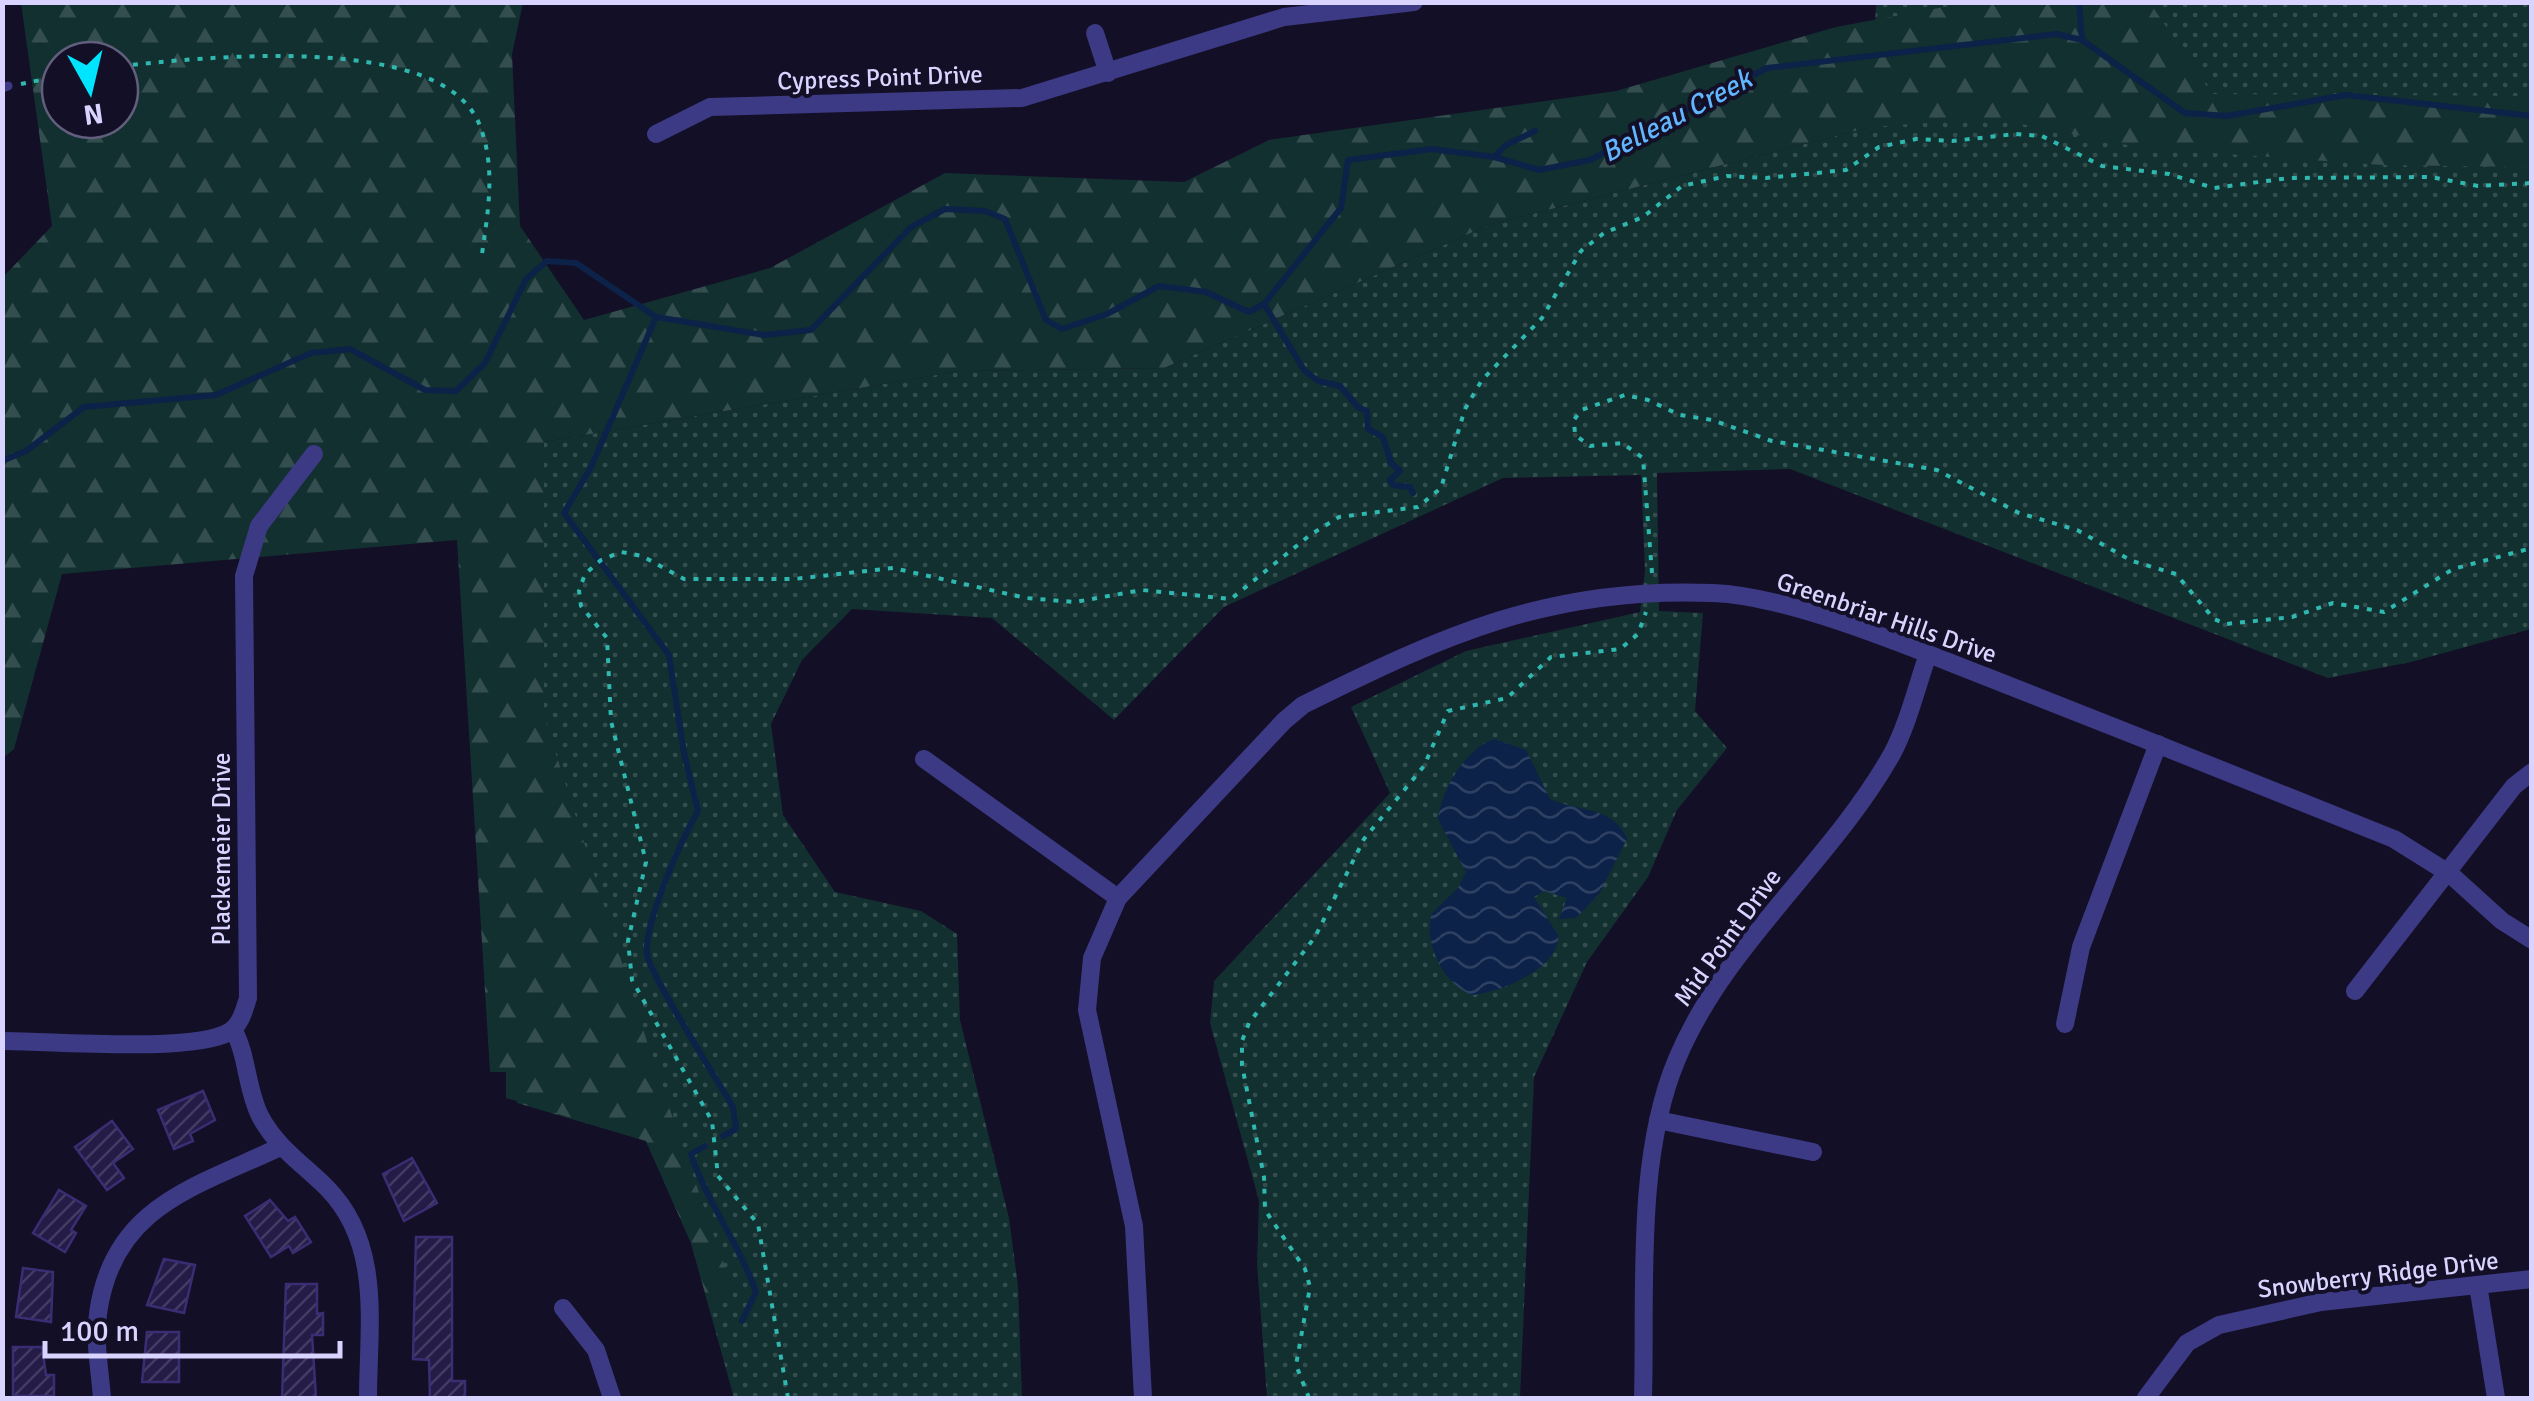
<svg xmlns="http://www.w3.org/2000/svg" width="2534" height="1401" font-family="Signika,sans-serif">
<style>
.grass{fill:url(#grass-dots)}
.forest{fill:url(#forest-firs);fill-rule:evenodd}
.water{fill:url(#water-waves)}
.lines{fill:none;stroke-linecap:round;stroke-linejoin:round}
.stream{stroke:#0c2248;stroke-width:6}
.building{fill:url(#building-hatch);stroke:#3b2d73;stroke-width:2.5}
.path{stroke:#2fb8b0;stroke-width:4;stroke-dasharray:5 8;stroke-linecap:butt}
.lane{stroke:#3d3a85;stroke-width:9}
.street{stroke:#3d3a85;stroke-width:18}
.labels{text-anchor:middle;stroke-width:8;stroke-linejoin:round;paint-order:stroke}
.street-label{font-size:25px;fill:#d9d4ff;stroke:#130f26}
.water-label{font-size:28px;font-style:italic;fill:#62b6ff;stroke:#130f26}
</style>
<defs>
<pattern id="grass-dots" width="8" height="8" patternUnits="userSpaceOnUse" patternTransform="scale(2.5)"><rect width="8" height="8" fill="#12302f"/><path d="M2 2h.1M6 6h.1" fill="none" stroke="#344d4e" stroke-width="1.8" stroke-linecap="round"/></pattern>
<pattern id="forest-firs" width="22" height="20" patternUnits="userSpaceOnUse" patternTransform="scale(2.5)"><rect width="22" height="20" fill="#12302f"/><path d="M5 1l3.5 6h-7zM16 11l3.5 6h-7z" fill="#344d4e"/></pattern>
<pattern id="water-waves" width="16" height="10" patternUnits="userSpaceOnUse" patternTransform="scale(2.5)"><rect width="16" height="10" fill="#0c2248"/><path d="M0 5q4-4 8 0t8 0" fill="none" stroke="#2f4163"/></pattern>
<pattern id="building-hatch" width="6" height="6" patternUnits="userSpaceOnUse" patternTransform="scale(2.5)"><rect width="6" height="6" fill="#241b47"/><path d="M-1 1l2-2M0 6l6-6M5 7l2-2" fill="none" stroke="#433b63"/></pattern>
</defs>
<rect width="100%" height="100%" fill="#130f26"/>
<!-- grass -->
<polygon class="grass" points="1876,3 2531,3 2531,629 2411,662 2328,678 1790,469 1657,473 1659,611 1703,613 1695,711 1727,748 1677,810 1648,877 1587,962 1534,1077 1520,1398 1267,1398 1257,1264 1259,1201 1210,1023 1214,981 1390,793 1351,707 1466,651 1640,612 1645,571 1641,475 1503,478 1224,607 1114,720 992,618 852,609 802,660 771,724 783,815 835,892 921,911 957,934 960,1020 1009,1218 1018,1286 1022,1398 734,1398 691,1243 646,1141 517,1103 544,705 544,442 959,371 1164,368 1489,225 1871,127"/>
<!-- forest -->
<path class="forest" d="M21 3H523L512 54 520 226 584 320 770 268 945 173 1184 182 1269 140 1616 91 1836 27 1966 3H2150L2212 94 2531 96V167L2382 165 2142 148 1992 118 1871 127 1489 225 1164 368 959 371 544 442V716L655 1067 731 1284 711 1314 691 1243 646 1141 506 1098V1072H490L457 540 62 574 14 749 3 758V277L52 226ZM60 60H120V120H60Z"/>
<!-- water -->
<path class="water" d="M1494 739 1526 750 1550 799C1579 812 1614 806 1627 839L1599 894 1576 918 1559 919 1567 898 1544 891 1534 897 1558 935C1561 968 1499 993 1472 995 1443 984 1423 943 1432 913L1458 888 1466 872 1438 819C1441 790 1466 748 1494 739Z"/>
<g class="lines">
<!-- stream -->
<g class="stream">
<polyline points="2079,2 2082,40"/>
<polyline points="1494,157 1506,145 1535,131"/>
<polyline points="1264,304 1304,370 1318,381 1340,386 1359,408 1367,411 1368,429 1383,437 1391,463 1400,471 1390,480 1393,485 1410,487 1413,493"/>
<path d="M656 317 591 467 564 513 669 655 684 753 698 811C682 839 644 922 647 954 648 971 719 1083 733 1107L736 1129 723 1136"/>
<polyline points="2,461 26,451 84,407 216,395 311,353 350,349 425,390 456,391 485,363 526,279 547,261 576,263 656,317 764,335 811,330 911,227 945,209 985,211 1005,219 1046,320 1062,329 1107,314 1159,286 1206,292 1249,312 1264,304 1341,208 1348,160 1432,149 1494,157 1539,170 1590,160 1767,68 2057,34 2082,40 2185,113 2227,116 2346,95 2532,116"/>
<path d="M705 1146 691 1154C707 1203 739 1243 756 1292L742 1321"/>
</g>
</g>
<!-- building -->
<g class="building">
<polygon points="203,1091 215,1120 190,1134 193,1141 174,1149 158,1110"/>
<polygon points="112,1121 133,1149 113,1163 124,1178 107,1190 75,1147"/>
<polygon points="412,1158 437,1203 404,1221 383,1174"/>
<polygon points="59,1190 86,1206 71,1230 76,1233 65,1252 33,1233"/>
<polygon points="270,1200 288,1221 295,1217 311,1242 293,1253 289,1246 271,1257 245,1216"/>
<polygon points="416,1237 452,1237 452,1381 465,1381 465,1398 430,1398 429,1360 413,1359"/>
<polygon points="164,1259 195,1265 184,1313 147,1305"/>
<polygon points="23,1268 53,1272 51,1322 16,1317"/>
<polygon points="286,1284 317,1284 317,1314 323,1313 323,1335 312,1335 316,1398 282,1398"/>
<polygon points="147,1332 179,1332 179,1382 142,1382"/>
<polygon points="13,1347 42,1347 46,1375 54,1375 54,1396 13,1396"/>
</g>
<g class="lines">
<!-- path -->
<g class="path">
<path d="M120 66C200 58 444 30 480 126 496 168 488 211 482 254"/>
<polyline points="21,84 60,76"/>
<polyline points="1652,573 1643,458 1622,443 1590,446 1575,435 1574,420 1581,410 1625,395 1648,400 1680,415 1712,420 1772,441 1937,470 2019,513 2077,530 2132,561 2176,574 2214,619 2226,624 2292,617 2333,603 2384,612 2453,569 2532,548"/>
<polyline points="788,1398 758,1224 718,1176 712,1121 632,980 628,941 646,862 611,721 607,638 581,606 579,591 585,574 601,560 621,552 642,556 684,579 794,579 893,568 1026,598 1075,602 1142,590 1231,599 1310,535 1339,517 1418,507 1441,488 1465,409 1482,380 1542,318 1581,251 1604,233 1643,217 1682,186 1727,176 1766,178 1846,170 1879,147 1916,139 1952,141 2016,134 2042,136 2102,166 2169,174 2214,188 2289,178 2431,177 2478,186 2532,183"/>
<polyline points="1309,1398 1296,1365 1310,1287 1305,1269 1265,1210 1264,1177 1242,1065 1242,1041 1249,1023 1315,937 1364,839 1424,766 1448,711 1507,698 1551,657 1620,649 1638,634 1646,612"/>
</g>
<!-- lane -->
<polyline class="lane" points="2,88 8,86"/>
<!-- street -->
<g class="street">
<polyline points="1095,33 1108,73"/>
<polyline points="656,134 710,107 1022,98 1284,17 1414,2"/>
<polyline points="924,759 1118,898"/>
<polyline points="2355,991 2514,786 2532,772"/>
<polyline points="2065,1024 2081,947 2158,744"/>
<path d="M233 1029C248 1056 246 1088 260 1116 277 1148 303 1164 327 1188 383 1245 368 1326 368 1398"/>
<path d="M2 1041C49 1041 194 1053 229 1032 241 1025 244 1010 248 998L244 576 259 526 314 454"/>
<polyline points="1658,1120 1813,1152"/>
<polyline points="2478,1285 2496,1398"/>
<polyline points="563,1308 596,1350 612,1398"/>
<path d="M102 1398C100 1371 94 1340 98 1314 112 1206 196 1187 280 1147"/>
<path d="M1143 1398 1134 1226 1087 1010 1092 958 1118 898 1284 721 1303 705C1444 635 1551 586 1713 593 1791 596 1912 648 1987 677 2123 730 2259 785 2394 839L2450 874 2502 921 2532 940"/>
<path d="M1643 1398C1646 1292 1635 1158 1677 1059 1725 944 1831 862 1892 754 1908 724 1917 686 1928 654"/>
<polyline points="2146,1398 2187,1343 2219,1325 2321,1302 2532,1279"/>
</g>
</g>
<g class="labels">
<!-- street labels -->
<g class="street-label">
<text transform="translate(880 77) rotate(-2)" y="9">Cypress Point Drive</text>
<text transform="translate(1887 617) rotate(19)" y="9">Greenbriar Hills Drive</text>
<text transform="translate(221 849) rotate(-90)" y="9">Plackemeier Drive</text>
<text transform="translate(1727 937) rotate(-54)" y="9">Mid Point Drive</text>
<text transform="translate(2378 1274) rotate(-7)" y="9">Snowberry Ridge Drive</text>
</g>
<!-- water labels -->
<g class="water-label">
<text transform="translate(1676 115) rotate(-28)" y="10">Belleau Creek</text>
</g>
</g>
<!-- border -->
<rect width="2534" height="1401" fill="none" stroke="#d9d4ff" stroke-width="10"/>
<!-- north arrow -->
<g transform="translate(90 90) rotate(172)"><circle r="48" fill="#130f26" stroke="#625e7d" stroke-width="2.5"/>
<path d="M0-8L18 38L0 25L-18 38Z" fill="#00e5ff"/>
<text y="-15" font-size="28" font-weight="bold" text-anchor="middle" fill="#d9d4ff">N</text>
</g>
<!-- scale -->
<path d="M45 1341v15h295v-15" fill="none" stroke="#d9d4ff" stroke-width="5"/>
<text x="60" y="1341" font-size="30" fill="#d9d4ff" stroke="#130f26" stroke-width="8" paint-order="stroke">100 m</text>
</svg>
